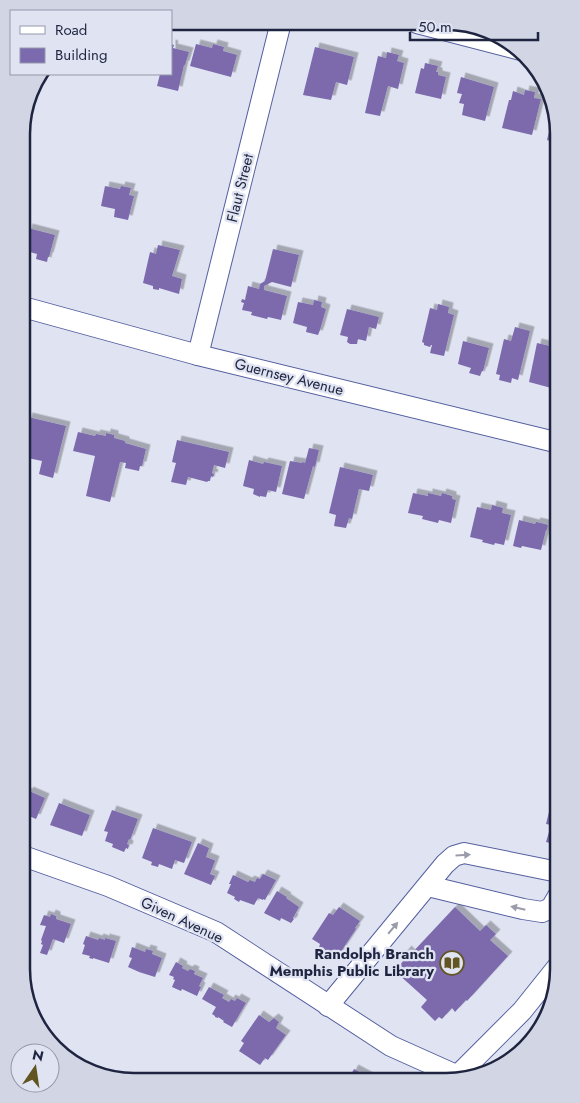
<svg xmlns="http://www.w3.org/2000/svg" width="580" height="1103" font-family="Jost,sans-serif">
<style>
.building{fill:#7b6aad;filter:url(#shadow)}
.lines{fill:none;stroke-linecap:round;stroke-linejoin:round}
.minor-casing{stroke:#545f9f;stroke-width:22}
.minor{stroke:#fff;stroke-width:20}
.oneway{fill:#9a9ca9}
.labels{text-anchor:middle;stroke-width:4.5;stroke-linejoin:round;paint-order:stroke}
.street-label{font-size:15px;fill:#1f2440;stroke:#e0e4f2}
.poi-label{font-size:15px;font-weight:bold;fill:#1f2440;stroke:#e0e4f2;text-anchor:end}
.rim{fill:none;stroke:#1f2440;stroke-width:2.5}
</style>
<defs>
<filter id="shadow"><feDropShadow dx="4.5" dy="-4.5" stdDeviation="0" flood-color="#0004"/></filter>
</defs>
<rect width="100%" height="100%" fill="#e0e4f2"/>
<!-- building -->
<g class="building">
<polygon points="171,44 174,45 173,48 189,52 185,65 184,65 178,91 157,86 160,74 171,74"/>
<polygon points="196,44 212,48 213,44 224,47 223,51 237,55 231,77 190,66"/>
<polygon points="315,47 354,57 347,85 336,82 331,100 303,95"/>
<polygon points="387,52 399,55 397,61 404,63 398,89 388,86 380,116 365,113 378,56 386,58"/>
<polygon points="425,63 438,66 436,72 438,72 438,75 446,77 441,99 415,93 421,68 424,69"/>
<polygon points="461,77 494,87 485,121 462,115 464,104 459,103 462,94 457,93"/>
<polygon points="525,90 535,92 534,98 541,99 532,135 502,128 509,100 511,100 513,91 524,95"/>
<polygon points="552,118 553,118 553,142 547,140"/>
<polygon points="105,186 120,189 121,186 131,188 129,195 134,196 128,220 114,217 115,209 101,206"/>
<polygon points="28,228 55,235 49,257 48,257 47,262 36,259 37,254 23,250"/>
<polygon points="158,245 180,250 172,276 182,279 179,294 159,288 159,290 153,289 153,286 143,283 150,252 156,254"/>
<polygon points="273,249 299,255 291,287 272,282 264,286 264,290 287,296 281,320 268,317 267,319 251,315 252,312 242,310 244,303 241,302 242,299 245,300 248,286 259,289 260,284 265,281"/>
<polygon points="314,300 322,302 321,307 326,309 320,330 318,335 306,332 307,327 293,323 298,302 313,305"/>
<polygon points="438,304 449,307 448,313 454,315 444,356 430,353 432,345 431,345 430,347 424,345 424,343 422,342 430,308 437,310"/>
<polygon points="347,309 379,317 376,329 369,327 366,341 358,339 357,344 350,344 347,342 348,337 340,335"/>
<polygon points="515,327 530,331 518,380 512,378 511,383 499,380 500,375 496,374 504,339 511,341"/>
<polygon points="463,341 489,348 483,371 482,371 480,376 469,373 471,368 458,364"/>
<polygon points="537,343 554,347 550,365 555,366 555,389 529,382"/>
<polygon points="28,417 66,426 53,478 39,474 42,461 28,458 31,445 24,443 24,432"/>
<polygon points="78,432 95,436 96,434 106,436 106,433 114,435 114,438 125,441 125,443 146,449 142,466 140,466 139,471 125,468 126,463 120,462 110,502 86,496 95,456 73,451"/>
<polygon points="177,440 229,452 225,468 214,465 212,473 214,474 213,477 211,476 210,481 208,481 207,482 188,477 186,485 171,482 176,463 172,462"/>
<polygon points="309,448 319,450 315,467 313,466 304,499 282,494 290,461 302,463 302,462 305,463"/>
<polygon points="249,460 263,464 264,462 282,466 276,492 268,490 266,497 260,496 260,497 253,494 254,489 243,486"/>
<polygon points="340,467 373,475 369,491 359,489 352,519 349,518 346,528 334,526 336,515 329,513"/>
<polygon points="413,493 428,496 428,493 441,496 442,493 452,496 452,499 456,500 451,523 439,520 438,523 422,519 423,516 408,513"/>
<polygon points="492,505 503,508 502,513 511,515 504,545 495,543 494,545 482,542 483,540 470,537 477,507 491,510"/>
<polygon points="519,520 535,524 536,522 541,523 548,525 547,530 546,530 541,550 522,546 521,548 513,546"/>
<polygon points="557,767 557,789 551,787"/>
<polygon points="29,791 45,798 36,819 29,816 28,819 26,818 26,792 28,793"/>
<polygon points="59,803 90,815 82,836 50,825"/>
<polygon points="550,808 557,810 558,845 546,842 551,825 546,824"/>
<polygon points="112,810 138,819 130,840 129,839 127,844 129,845 128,849 126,848 124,852 112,847 113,844 105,841 108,832 104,831"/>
<polygon points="153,828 192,842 184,863 175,860 172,869 159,864 158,867 151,865 152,862 142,858"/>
<polygon points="198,843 209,848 206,857 214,860 215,861 210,874 215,876 211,885 184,874"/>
<polygon points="263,874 276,880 265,900 263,899 263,900 258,898 254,905 240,900 239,902 234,899 235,897 227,893 231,884 229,884 233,875 248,882 250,880 255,882 257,878 260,879"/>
<polygon points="277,891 287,897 286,898 299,907 293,918 294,919 291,923 281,918 280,921 264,913"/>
<polygon points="339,907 360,921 355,928 356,929 338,956 329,950 327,952 319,947 320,944 312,939 329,913 333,915"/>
<polygon points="455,907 480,931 486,925 496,934 490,940 508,956 467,1001 466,1000 455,1012 452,1008 442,1019 439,1017 435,1021 421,1007 427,1000 397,973 401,969 398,967 406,958 403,955 407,950 411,954"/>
<polygon points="51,914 56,916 56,919 71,924 64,943 53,939 47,955 40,953 43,945 41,944 42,941 41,940 46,926 40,925 44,915 50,917"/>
<polygon points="86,936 98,940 99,938 105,940 105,938 116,941 109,963 93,958 93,959 89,958 90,956 82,954 85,945 83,944"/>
<polygon points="132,947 145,952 146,949 153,951 152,954 162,958 155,977 139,972 128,967 132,958 129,957"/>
<polygon points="176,962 183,966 182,968 188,971 190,969 195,971 194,974 203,978 199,986 201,987 197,996 182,989 181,991 172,987 175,980 173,979 174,977 169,975"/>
<polygon points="209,987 224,995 222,998 229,1002 231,999 235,1001 237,998 246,1003 232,1027 223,1022 224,1021 218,1017 218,1018 215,1017 215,1016 212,1014 216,1007 202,999"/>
<polygon points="259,1015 269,1022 274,1018 279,1022 276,1028 286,1035 268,1060 265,1058 260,1065 239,1051 244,1043 241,1041"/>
<polygon points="354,1069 369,1077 349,1078"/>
</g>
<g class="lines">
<!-- minor casing -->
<g class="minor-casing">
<g id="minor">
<polyline points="417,23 521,50"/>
<polyline points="23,307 198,355 555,442"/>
<polyline points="198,355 281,22"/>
<polyline points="26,857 108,886 216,932 391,1046 458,1076"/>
<polyline points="428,886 523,909 542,912 551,908 558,896"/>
<polyline points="328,1006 445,864 454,856 464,853 558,872"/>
<polyline points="457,1076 522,1011 558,966"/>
</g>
</g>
<!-- minor -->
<use href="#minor" class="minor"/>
</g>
<!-- one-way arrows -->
<defs><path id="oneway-solid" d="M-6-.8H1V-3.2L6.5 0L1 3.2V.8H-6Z" transform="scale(1.25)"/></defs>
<g class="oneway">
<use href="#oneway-solid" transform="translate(463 855) rotate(-4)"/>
<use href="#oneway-solid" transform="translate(518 908) rotate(-167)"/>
<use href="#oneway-solid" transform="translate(393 928) rotate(-50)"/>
</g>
<!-- icons -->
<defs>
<g id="library-ring" transform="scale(1.25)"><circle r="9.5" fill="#e0e4f2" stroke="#625522" stroke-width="1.5"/><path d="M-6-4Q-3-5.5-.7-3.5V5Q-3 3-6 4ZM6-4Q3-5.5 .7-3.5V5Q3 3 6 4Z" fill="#625522"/></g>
</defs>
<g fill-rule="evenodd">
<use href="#library-ring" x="452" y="963"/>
</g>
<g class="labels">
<!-- street labels -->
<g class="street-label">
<text transform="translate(240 188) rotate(-76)" y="5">Flaut Street</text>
<text transform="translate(289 377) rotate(14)" y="5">Guernsey Avenue</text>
<text transform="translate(182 920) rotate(25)" y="5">Given Avenue</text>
</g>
<!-- poi labels -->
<g class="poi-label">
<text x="434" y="959">Randolph Branch<tspan x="434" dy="17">Memphis Public Library</tspan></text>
</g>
</g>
<!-- crop -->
<path d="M0 0H580V1103H0ZM134 30H446A104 104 0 0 1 550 134V969A104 104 0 0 1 446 1073H134A104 104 0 0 1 30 969V134A104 104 0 0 1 134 30Z" fill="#d1d5e4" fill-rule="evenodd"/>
<path class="rim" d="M134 30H446A104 104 0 0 1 550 134V969A104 104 0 0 1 446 1073H134A104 104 0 0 1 30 969V134A104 104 0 0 1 134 30Z"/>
<!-- legend -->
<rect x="10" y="10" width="162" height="65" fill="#e0e4f2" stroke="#9397ab"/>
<rect x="20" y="26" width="25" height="8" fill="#ffffff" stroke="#9397ab"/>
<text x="55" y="35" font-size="15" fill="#1f2440">Road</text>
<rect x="20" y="48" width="25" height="15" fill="#7b6aad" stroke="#9397ab"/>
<text x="55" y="60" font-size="15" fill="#1f2440">Building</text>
<!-- north arrow -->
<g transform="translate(35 1068) rotate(13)"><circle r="24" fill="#e0e4f2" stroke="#9397ab"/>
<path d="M0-4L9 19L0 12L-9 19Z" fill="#625522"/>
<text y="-8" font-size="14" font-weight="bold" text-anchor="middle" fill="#1f2440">N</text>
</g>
<!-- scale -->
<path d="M410 32v8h128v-8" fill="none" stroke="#1f2440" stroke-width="2.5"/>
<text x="418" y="32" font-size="15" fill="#1f2440" stroke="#e0e4f2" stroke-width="4" paint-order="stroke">50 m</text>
</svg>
